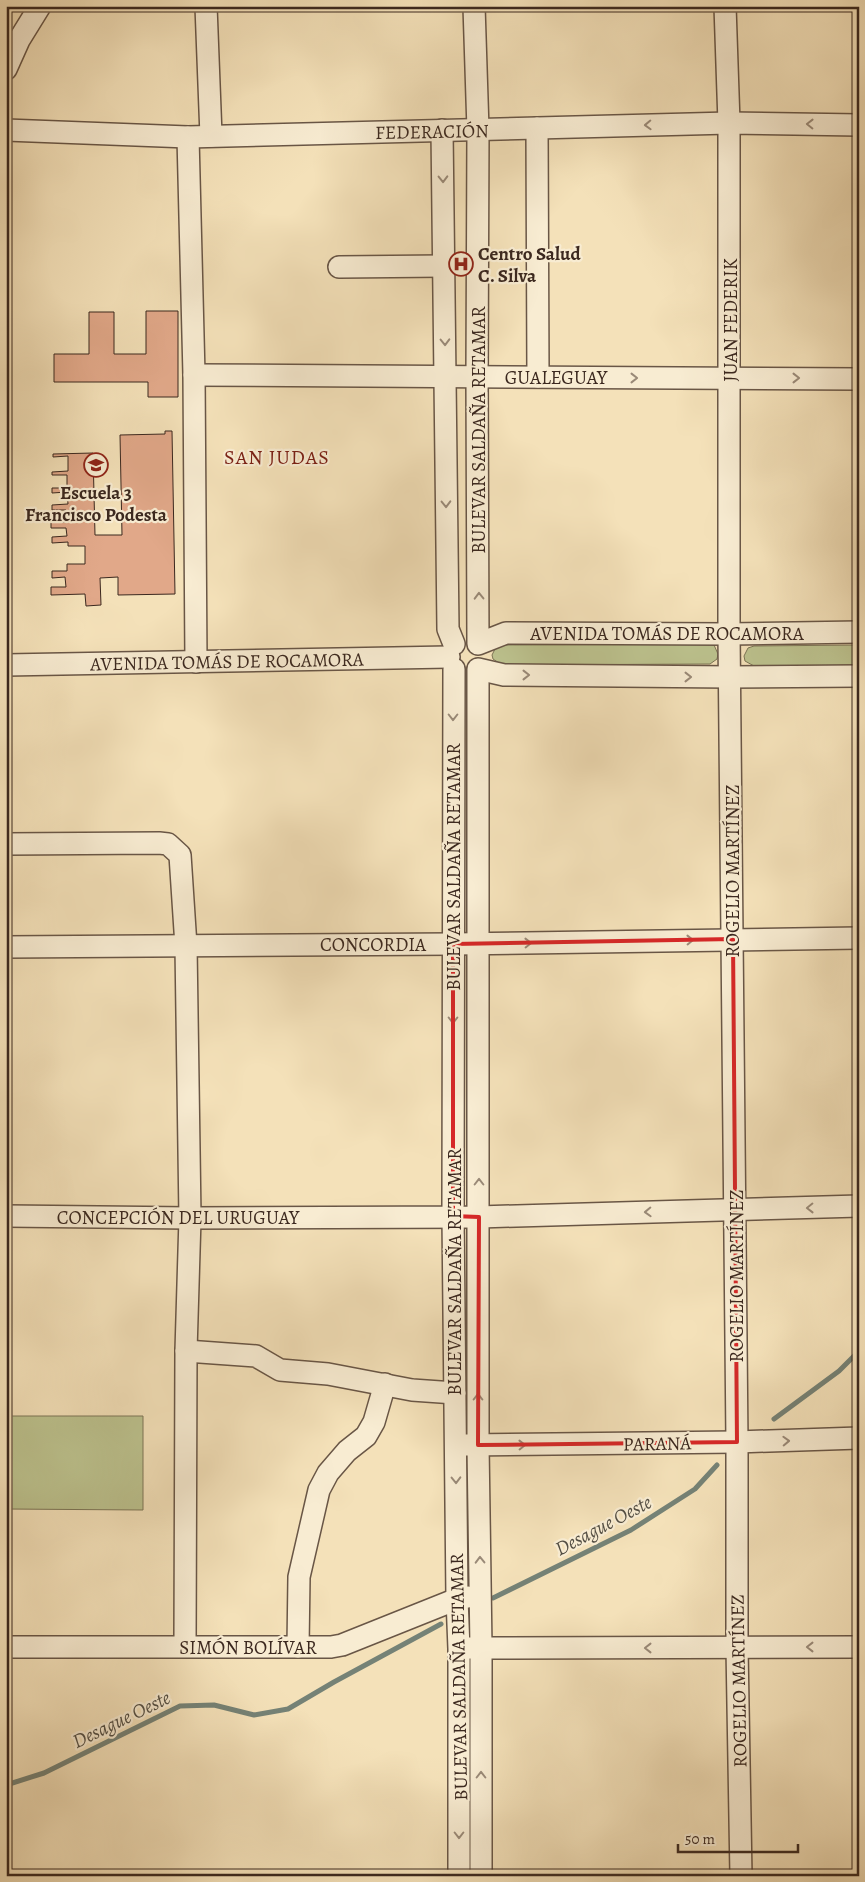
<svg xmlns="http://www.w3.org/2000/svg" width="865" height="1882" font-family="Alegreya,serif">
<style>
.green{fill:#bcc28e;stroke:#7c7556}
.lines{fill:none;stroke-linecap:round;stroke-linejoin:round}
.stream{stroke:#758276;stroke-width:5}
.building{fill:#e1a889;stroke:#3b281f}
.minor-casing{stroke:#695646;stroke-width:24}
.minor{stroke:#f8ecd2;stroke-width:21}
.oneway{stroke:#9a8a78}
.marked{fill:none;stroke:#d62828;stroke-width:4;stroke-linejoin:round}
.labels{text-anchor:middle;stroke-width:4.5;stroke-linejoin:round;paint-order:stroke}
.street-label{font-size:19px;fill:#3b281f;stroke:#f8ecd2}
.poi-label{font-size:19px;font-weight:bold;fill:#3b281f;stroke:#f8ecd2;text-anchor:start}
.neighbourhood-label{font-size:20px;letter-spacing:1px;fill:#7a1f14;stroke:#f8ecd2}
.water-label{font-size:20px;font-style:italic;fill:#534e43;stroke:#f8ecd2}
</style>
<rect width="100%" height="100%" fill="#f4e1b9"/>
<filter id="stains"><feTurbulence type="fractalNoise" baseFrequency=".004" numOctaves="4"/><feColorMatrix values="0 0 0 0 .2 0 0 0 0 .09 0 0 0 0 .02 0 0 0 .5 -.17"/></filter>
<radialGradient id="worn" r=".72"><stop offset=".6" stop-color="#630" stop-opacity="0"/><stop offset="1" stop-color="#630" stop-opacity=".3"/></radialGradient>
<!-- green -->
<g class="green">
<polygon points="710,644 714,645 718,654 717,659 710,664 502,665 493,659 492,655 496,647 502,645"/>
<polygon points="859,645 859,666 754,666 745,661 744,656 748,648 754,646"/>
<polygon points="6,1416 143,1416 143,1510 6,1509"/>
</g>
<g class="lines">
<!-- stream -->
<g class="stream">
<polyline points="774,1419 839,1371 859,1351"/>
<polyline points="493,1598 631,1530 695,1489 717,1465"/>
<polyline points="6,1785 44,1773 180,1706 214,1705 254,1715 288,1709 334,1682 441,1624"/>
</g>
</g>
<!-- building -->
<g class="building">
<polygon points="146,311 178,311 178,397 148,397 148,382 54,382 54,354 89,354 89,312 114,312 114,354 146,354"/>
<polygon points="165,431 172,431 175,594 118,595 118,577 100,578 101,605 86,606 85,594 51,595 51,587 66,587 65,577 52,578 52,571 67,571 67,564 85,564 85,546 68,546 68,542 52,543 52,537 67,536 66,528 51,528 51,522 67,522 66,510 52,510 52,505 68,504 67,492 52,493 52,488 67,488 67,475 52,475 52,472 68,471 68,456 53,457 53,454 93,453 95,535 122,535 120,435 165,434"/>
</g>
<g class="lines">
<!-- minor casing -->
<g class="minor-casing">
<g id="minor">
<polyline points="206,6 211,136"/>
<polyline points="474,6 478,130 477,377 478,644 506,633 729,634 859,632"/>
<polyline points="725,6 729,123 729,634 737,1442 737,1648 741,1876"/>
<polyline points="6,69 19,40 40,6"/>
<polyline points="537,128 538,377"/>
<polyline points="6,130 188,137 729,123 859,125"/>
<polyline points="442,130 448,629 454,644"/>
<polyline points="188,137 194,375 196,662"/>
<polyline points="339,267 444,266"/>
<polyline points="194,375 859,379"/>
<polyline points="6,665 449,657"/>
<polyline points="454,669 453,1216 457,1599 459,1649 459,1876"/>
<polyline points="6,844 159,843 168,844 180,855 186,946 190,1218 186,1351 185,1646"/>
<polyline points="6,947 453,944 859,938"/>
<polyline points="6,1216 190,1218 479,1217 859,1206"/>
<polyline points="186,1351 256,1356 280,1370 328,1374 412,1390 455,1393"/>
<polyline points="466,1445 737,1442 859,1438"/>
<polyline points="6,1647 331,1647 342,1645 457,1599 468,1597"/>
<polyline points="298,1647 299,1577 319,1490 328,1473 347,1451 366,1436 374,1422 385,1384"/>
<polyline points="467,1648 859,1647"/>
<polyline points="481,1876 481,1648 478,1445 478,669 504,675 731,677 859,676"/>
</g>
</g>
<!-- minor -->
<use href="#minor" class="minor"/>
</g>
<!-- one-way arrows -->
<defs><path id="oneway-chevron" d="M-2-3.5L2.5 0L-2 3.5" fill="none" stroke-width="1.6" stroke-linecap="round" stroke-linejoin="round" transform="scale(1.25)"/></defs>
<g class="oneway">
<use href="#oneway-chevron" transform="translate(810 124) rotate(-179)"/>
<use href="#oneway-chevron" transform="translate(648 125) rotate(178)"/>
<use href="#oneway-chevron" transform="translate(443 179) rotate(89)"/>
<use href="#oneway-chevron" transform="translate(445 342) rotate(89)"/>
<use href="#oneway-chevron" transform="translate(634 378)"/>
<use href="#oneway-chevron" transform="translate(796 378)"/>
<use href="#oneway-chevron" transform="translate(446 504) rotate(89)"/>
<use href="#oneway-chevron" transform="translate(479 596) rotate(-91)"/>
<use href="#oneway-chevron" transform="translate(526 675)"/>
<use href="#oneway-chevron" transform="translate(688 677)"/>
<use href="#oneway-chevron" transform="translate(453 717) rotate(90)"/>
<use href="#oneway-chevron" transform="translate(690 940) rotate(-1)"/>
<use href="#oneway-chevron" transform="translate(528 943) rotate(-1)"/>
<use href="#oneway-chevron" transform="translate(453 1020) rotate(90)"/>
<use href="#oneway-chevron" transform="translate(479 1182) rotate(-90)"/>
<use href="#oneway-chevron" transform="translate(810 1208) rotate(179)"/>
<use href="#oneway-chevron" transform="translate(648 1212) rotate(178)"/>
<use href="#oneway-chevron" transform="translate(478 1397) rotate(-90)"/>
<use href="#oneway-chevron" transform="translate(786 1441) rotate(-2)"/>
<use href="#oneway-chevron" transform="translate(522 1445) rotate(-1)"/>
<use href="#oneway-chevron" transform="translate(456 1480) rotate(89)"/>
<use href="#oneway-chevron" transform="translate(480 1560) rotate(-91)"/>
<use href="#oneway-chevron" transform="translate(810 1647) rotate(180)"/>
<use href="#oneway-chevron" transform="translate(648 1648) rotate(-180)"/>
<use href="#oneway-chevron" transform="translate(481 1775) rotate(-90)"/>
<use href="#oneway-chevron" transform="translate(459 1835) rotate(90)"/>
</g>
<!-- marked area -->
<path class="marked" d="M733 939 737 1442 478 1445 479 1217 453 1216V944Z"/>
<!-- icons -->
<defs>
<g id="hospital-ring" transform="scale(1.25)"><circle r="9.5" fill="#f8ecd2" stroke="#8f2418" stroke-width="1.5"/><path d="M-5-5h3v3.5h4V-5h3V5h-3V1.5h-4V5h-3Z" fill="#8f2418"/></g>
<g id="school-ring" transform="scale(1.25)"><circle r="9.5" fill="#f8ecd2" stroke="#8f2418" stroke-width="1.5"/><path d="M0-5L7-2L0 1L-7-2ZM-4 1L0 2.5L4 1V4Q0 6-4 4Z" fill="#8f2418"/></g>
</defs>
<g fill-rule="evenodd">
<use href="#hospital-ring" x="461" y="264"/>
<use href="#school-ring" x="96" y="465"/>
</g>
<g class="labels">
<!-- street labels -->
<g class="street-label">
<text transform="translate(432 131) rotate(-1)" y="7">FEDERACIÓN</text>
<text transform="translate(730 320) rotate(-90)" y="7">JUAN FEDERIK</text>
<text x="556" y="384">GUALEGUAY</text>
<text transform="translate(478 430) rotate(-90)" y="7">BULEVAR SALDAÑA RETAMAR</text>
<text x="667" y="640">AVENIDA TOMÁS DE ROCAMORA</text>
<text transform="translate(227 661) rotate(-1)" y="7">AVENIDA TOMÁS DE ROCAMORA</text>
<text transform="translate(453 867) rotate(-90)" y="7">BULEVAR SALDAÑA RETAMAR</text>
<text transform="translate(732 871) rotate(-90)" y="7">ROGELIO MARTÍNEZ</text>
<text x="373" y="951">CONCORDIA</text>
<text x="178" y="1224">CONCEPCIÓN DEL URUGUAY</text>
<text transform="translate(454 1272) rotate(-90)" y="7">BULEVAR SALDAÑA RETAMAR</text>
<text transform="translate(736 1276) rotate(-90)" y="7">ROGELIO MARTÍNEZ</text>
<text transform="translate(657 1443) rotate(-1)" y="7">PARANÁ</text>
<text x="248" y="1654">SIMÓN BOLÍVAR</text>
<text transform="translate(458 1677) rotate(-91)" y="7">BULEVAR SALDAÑA RETAMAR</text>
<text transform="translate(738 1681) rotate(-91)" y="7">ROGELIO MARTÍNEZ</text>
</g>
<!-- poi labels -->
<g class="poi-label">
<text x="478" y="260">Centro Salud<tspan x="478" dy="22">C. Silva</tspan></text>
<text x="96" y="499" text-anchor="middle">Escuela 3<tspan x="96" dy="22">Francisco Podesta</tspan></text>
</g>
<!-- neighbourhood labels -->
<g class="neighbourhood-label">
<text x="277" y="464">SAN JUDAS</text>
</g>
<!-- water labels -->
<g class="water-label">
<text transform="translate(603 1525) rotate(-28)" y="7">Desague Oeste</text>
<text transform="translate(121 1719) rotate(-26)" y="7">Desague Oeste</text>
</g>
</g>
<!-- margin -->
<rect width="865" height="1882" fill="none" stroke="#f4e1b9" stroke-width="25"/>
<rect x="8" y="8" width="850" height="1867" fill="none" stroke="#3b281f" stroke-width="2.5"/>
<rect x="12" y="12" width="840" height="1857" fill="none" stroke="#3b281f"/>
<!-- scale -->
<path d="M678 1844v8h120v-8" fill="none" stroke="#3b281f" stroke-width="2.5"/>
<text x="685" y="1844" font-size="15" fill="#3b281f" stroke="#f8ecd2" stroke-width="4" paint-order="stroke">50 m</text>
<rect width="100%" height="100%" filter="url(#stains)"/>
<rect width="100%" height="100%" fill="url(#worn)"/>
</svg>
